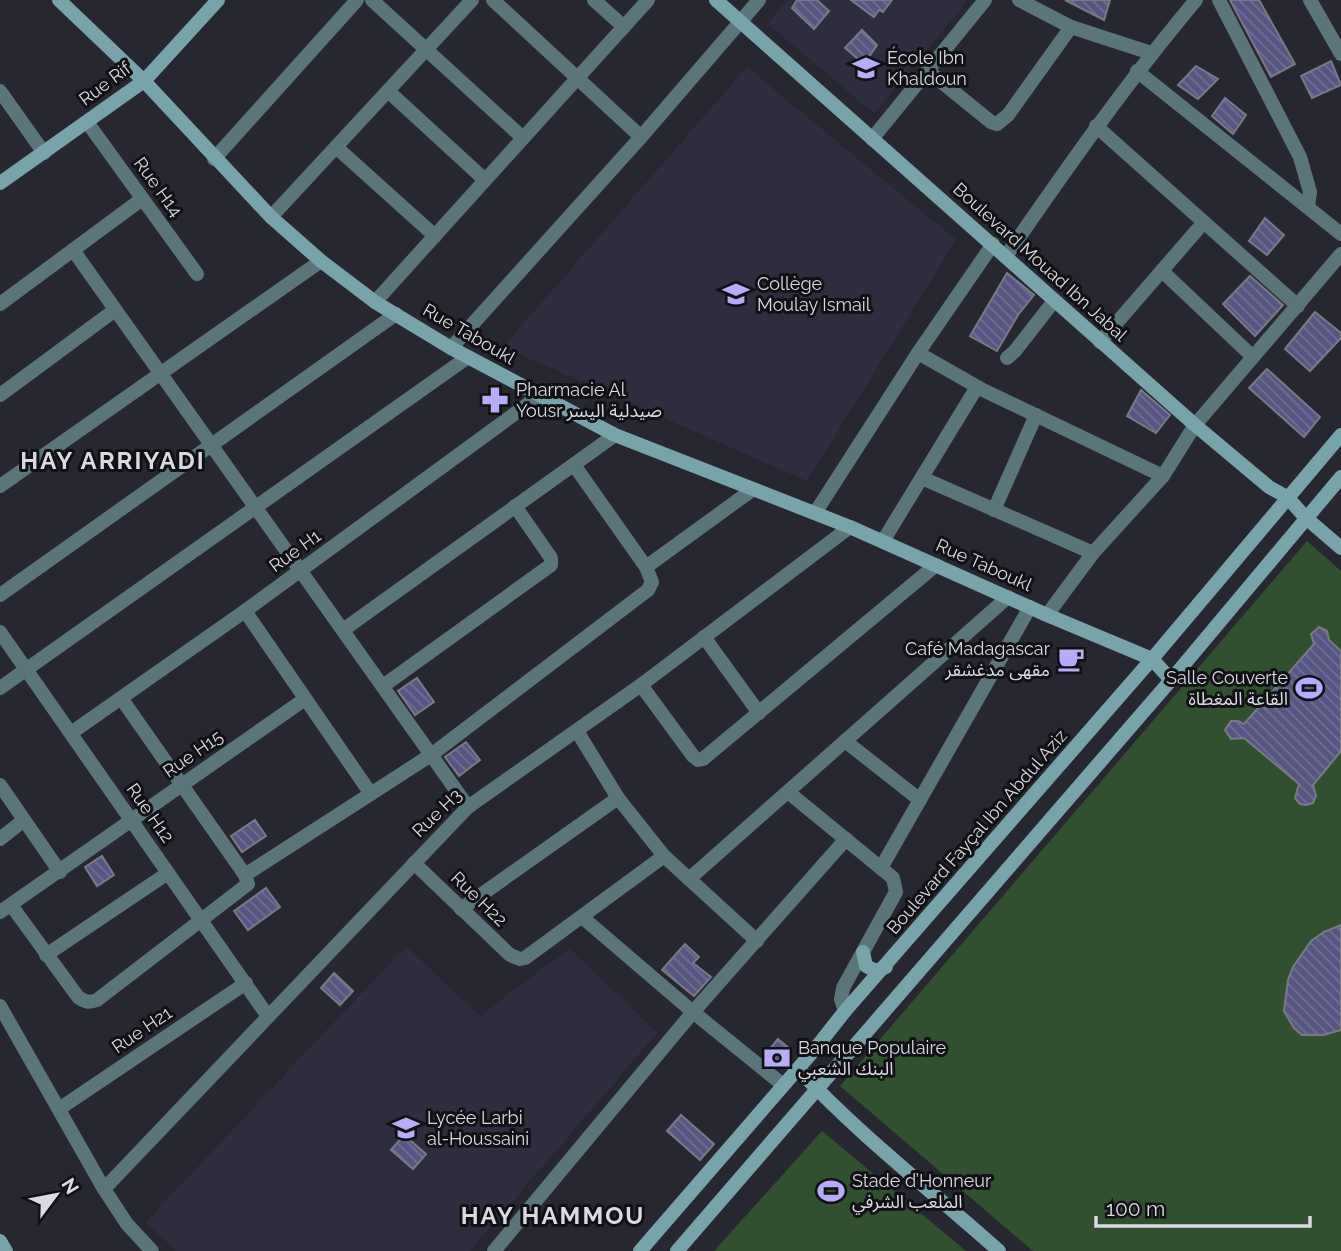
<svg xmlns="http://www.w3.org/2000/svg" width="1341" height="1251" font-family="Raleway,'Noto Sans Arabic',sans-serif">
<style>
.built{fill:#2e2d3f}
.pitch{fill:#31502f}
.building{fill:url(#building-back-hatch);stroke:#797987;stroke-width:2}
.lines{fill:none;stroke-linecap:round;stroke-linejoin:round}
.street{stroke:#5b767b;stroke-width:14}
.secondary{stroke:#77a3ab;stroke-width:14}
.labels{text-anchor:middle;stroke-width:6;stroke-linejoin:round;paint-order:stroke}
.poi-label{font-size:18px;fill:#dadae2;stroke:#101015;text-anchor:start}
.street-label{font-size:18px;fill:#dadae2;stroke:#101015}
.district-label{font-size:24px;font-weight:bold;letter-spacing:2px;fill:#dadae2;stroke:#101015}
</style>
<defs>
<pattern id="building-back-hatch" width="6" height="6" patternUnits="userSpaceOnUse" patternTransform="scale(1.75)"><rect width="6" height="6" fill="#575682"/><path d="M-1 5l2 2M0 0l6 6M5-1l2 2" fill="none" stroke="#6f6e93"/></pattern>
</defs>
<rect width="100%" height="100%" fill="#272732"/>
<!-- built -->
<g class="built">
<polygon points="787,0 968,0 874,113 768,24"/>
<polygon points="747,67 956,240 807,481 503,347"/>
<polygon points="406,946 480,1016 570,948 657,1033 470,1251 176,1251 146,1222"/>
</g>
<!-- pitch -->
<g class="pitch">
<polygon points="1307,541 1341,571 1341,1251 1033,1251 840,1086"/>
<polygon points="822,1131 966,1251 714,1251"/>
</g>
<!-- building -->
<g class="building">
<polygon points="797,0 817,0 829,11 814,29 792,8"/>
<polygon points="851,0 892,0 883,12 879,10 874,17"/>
<polygon points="1065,0 1110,0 1104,20"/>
<polygon points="1230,0 1259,0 1295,64 1271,77"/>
<polygon points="862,30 877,45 864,64 845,48"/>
<polygon points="1331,61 1341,85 1312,98 1301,76"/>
<polygon points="1196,66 1218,79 1198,99 1178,85"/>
<polygon points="1225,98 1246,115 1233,134 1212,116"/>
<polygon points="1265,218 1284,235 1267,255 1249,241"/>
<polygon points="1007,273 1034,295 1018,315 997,351 970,336"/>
<polygon points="1250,276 1283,305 1255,336 1223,304"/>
<polygon points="1315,312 1341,333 1341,338 1310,371 1285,349"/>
<polygon points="1267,369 1320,417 1304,437 1249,388"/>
<polygon points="1141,390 1170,415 1156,433 1127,416"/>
<polygon points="1319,627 1327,631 1329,640 1341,651 1341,751 1313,785 1316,796 1313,803 1306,805 1300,804 1295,798 1299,784 1244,738 1231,739 1225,730 1231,721 1238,721 1244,724 1314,644 1311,634"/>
<polygon points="417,678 434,702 415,715 398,691"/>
<polygon points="466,742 480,760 459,776 445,757"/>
<polygon points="255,820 266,836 242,852 231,836"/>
<polygon points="102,856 114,875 97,886 85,867"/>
<polygon points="266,888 280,907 248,930 234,911"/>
<polygon points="1341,925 1341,1030 1323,1035 1302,1035 1294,1028 1284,1011 1288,980 1293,967 1311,941 1324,932"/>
<polygon points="685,944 699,957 693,963 711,977 694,996 662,970"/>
<polygon points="334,973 353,991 340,1005 321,988"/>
<polygon points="778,1039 789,1048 774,1065 763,1057"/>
<polygon points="681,1115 714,1144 700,1160 667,1131"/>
<polygon points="404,1135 426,1154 413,1169 391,1150"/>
</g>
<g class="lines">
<!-- street -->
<g class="street">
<polyline points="372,0 523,138"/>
<polyline points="493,0 641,137"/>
<polyline points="594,0 624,27"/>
<polyline points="1019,0 1071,27 1151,53"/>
<polyline points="1219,0 1300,157 1310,192 1308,207"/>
<polyline points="1310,0 1341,54"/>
<polyline points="928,71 991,122 997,124 1008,115 1071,27"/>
<polyline points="1137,71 1341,234"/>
<polyline points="0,91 44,153"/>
<polyline points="388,91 485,180"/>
<polyline points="87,122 197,274"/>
<polyline points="1096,126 1298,306"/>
<polyline points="872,139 985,0"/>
<polyline points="336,147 435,236"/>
<polyline points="214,159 357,0"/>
<polyline points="271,217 472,0"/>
<polyline points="73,250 468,807"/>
<path d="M1006 256C1067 168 1127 82 1196 0"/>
<polyline points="1162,271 1253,357"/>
<polyline points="375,302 648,0"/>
<polyline points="0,304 142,199"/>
<polyline points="1100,342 1204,222"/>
<polyline points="451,348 641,137 759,0"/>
<polyline points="918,353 983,390 1163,476"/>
<polyline points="1007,358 1015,351 1054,301"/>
<polyline points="0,395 115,310"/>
<polyline points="922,478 1093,553"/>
<polyline points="0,486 321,261"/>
<polyline points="994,510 1036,415"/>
<polyline points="815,513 918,353 993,244"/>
<polyline points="883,541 977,387"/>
<polyline points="646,567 752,490"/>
<polyline points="0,595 396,314"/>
<polyline points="245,611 371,794"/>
<polyline points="1047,615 1093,553 1163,476 1195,425 1341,254"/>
<polyline points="343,630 615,435"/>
<polyline points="0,632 267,1015"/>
<polyline points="704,637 759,713"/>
<polyline points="641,685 693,756 698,760 703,759 936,565"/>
<polyline points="383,686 551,565 551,558 515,506"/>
<polyline points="0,688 468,357"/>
<polyline points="577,731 618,798 664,856 757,941"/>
<polyline points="71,733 245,611 539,396"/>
<polyline points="845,741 920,800"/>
<polyline points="0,785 60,872"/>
<polyline points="788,792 893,878 896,892 843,988 841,999 845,1011"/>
<polyline points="0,839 24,820"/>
<polyline points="414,863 510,955 520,959 525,958 664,856"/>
<polyline points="881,868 1030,607"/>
<polyline points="245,875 431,755 648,590 652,582 646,567 574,465"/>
<polyline points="689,879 1008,597"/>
<path d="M11 905 78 997C85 1002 89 1003 97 1000L248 884 245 875 121 698"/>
<polyline points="461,909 618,798"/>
<polyline points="0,912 305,699"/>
<polyline points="582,917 693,1012 783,1085"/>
<polyline points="46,955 168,873"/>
<polyline points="0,1006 104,1189 127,1224 152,1251"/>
<polyline points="59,1109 246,983"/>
<polyline points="104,1189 468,807 641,685 850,527"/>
<polyline points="494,1251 693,1012 846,839"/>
</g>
<!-- secondary -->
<g class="secondary">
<polyline points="59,0 144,81 271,217 321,261 375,302 451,348 615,435 850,527 1047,615 1152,659 1171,680"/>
<polyline points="716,0 1195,425 1269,487 1287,497 1306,518 1341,548"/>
<polyline points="0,183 144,81 218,0"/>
<polyline points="863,952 866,966 876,971 886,967"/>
<path d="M798 1069C859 1135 932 1191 999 1251"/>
<polyline points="0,1241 6,1251"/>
<polyline points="640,1251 815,1049 845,1011 1152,659 1341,435"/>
<polyline points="677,1251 1171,680 1341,477"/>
</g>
</g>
<!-- icons -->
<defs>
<g id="school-bare" transform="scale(2.1)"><path d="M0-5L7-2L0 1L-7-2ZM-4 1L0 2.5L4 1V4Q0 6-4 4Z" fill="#b6acf8" stroke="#101015" stroke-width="2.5" paint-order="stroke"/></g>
<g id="pharmacy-bare" transform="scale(2.1)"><path d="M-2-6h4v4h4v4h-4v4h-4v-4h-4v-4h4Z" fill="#b6acf8" stroke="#101015" stroke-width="2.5" paint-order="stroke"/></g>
<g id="cafe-bare" transform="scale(2.1)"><path d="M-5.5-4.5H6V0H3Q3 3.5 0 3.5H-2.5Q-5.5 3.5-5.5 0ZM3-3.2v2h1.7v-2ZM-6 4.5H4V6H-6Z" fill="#b6acf8" stroke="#101015" stroke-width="2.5" paint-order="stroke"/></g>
<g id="stadium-bare" transform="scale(2.1)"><path d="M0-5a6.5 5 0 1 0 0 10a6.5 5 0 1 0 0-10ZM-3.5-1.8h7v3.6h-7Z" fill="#b6acf8" stroke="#101015" stroke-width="2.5" paint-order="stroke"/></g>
<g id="bank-bare" transform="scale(2.1)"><path d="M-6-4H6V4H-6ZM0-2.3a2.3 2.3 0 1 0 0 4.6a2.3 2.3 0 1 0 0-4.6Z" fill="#b6acf8" stroke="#101015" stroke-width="2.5" paint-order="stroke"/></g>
</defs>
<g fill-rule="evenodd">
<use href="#school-bare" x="866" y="68"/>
<use href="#school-bare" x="736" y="294"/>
<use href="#pharmacy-bare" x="495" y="400"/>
<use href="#cafe-bare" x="1071" y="659"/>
<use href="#stadium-bare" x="1309" y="688"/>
<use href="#bank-bare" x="777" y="1058"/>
<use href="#school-bare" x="406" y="1128"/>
<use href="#stadium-bare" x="831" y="1191"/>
</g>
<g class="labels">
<!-- poi labels -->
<g class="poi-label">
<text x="887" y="64">École Ibn<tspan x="887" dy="21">Khaldoun</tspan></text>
<text x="757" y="290">Collège<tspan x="757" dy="21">Moulay Ismail</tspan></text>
<text x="516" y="396">Pharmacie Al<tspan x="516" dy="21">Yousr صيدلية اليسر</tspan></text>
<text x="1050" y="655" text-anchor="end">Café Madagascar<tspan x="1050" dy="21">مقهى مدغشقر</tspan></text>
<text x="1288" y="684" text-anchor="end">Salle Couverte<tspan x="1288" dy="21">القاعة المغطاة</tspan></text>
<text x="798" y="1054">Banque Populaire<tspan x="798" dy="21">البنك الشعبي</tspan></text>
<text x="427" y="1124">Lycée Larbi<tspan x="427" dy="21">al-Houssaini</tspan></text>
<text x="852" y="1187">Stade d’Honneur<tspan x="852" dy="21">الملعب الشرفي</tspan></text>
</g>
<!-- street labels -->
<g class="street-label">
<text transform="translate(105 84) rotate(-37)" y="6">Rue Rif</text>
<text transform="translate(158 187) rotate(54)" y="6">Rue H14</text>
<text transform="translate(1040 262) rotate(42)" y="6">Boulevard Mouad Ibn Jabal</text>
<text transform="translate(469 334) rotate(30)" y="6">Rue Taboukl</text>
<text transform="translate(295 551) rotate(-36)" y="6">Rue H1</text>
<text transform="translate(984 565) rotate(24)" y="6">Rue Taboukl</text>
<text transform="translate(193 754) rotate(-35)" y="6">Rue H15</text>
<text transform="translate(150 813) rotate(55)" y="6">Rue H12</text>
<text transform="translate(437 813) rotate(-44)" y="6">Rue H3</text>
<text transform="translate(977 832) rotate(-49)" y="6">Boulevard Fayçal Ibn Abdul Aziz</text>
<text transform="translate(479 899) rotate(44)" y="6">Rue H22</text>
<text transform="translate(142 1030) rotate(-34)" y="6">Rue H21</text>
</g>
<!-- district labels -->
<g class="district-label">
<text x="113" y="469">HAY ARRIYADI</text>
<text x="553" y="1224">HAY HAMMOU</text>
</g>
</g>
<!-- north arrow -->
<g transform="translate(56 1195) rotate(58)" stroke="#101015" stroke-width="5" paint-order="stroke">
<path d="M0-5L12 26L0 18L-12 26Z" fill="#dadae2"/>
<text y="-10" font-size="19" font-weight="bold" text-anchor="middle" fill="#dadae2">N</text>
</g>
<!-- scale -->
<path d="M1096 1216v10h214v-10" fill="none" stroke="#dadae2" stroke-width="3.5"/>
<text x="1106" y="1216" font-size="21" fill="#dadae2" stroke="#101015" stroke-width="5" paint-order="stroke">100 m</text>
</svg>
